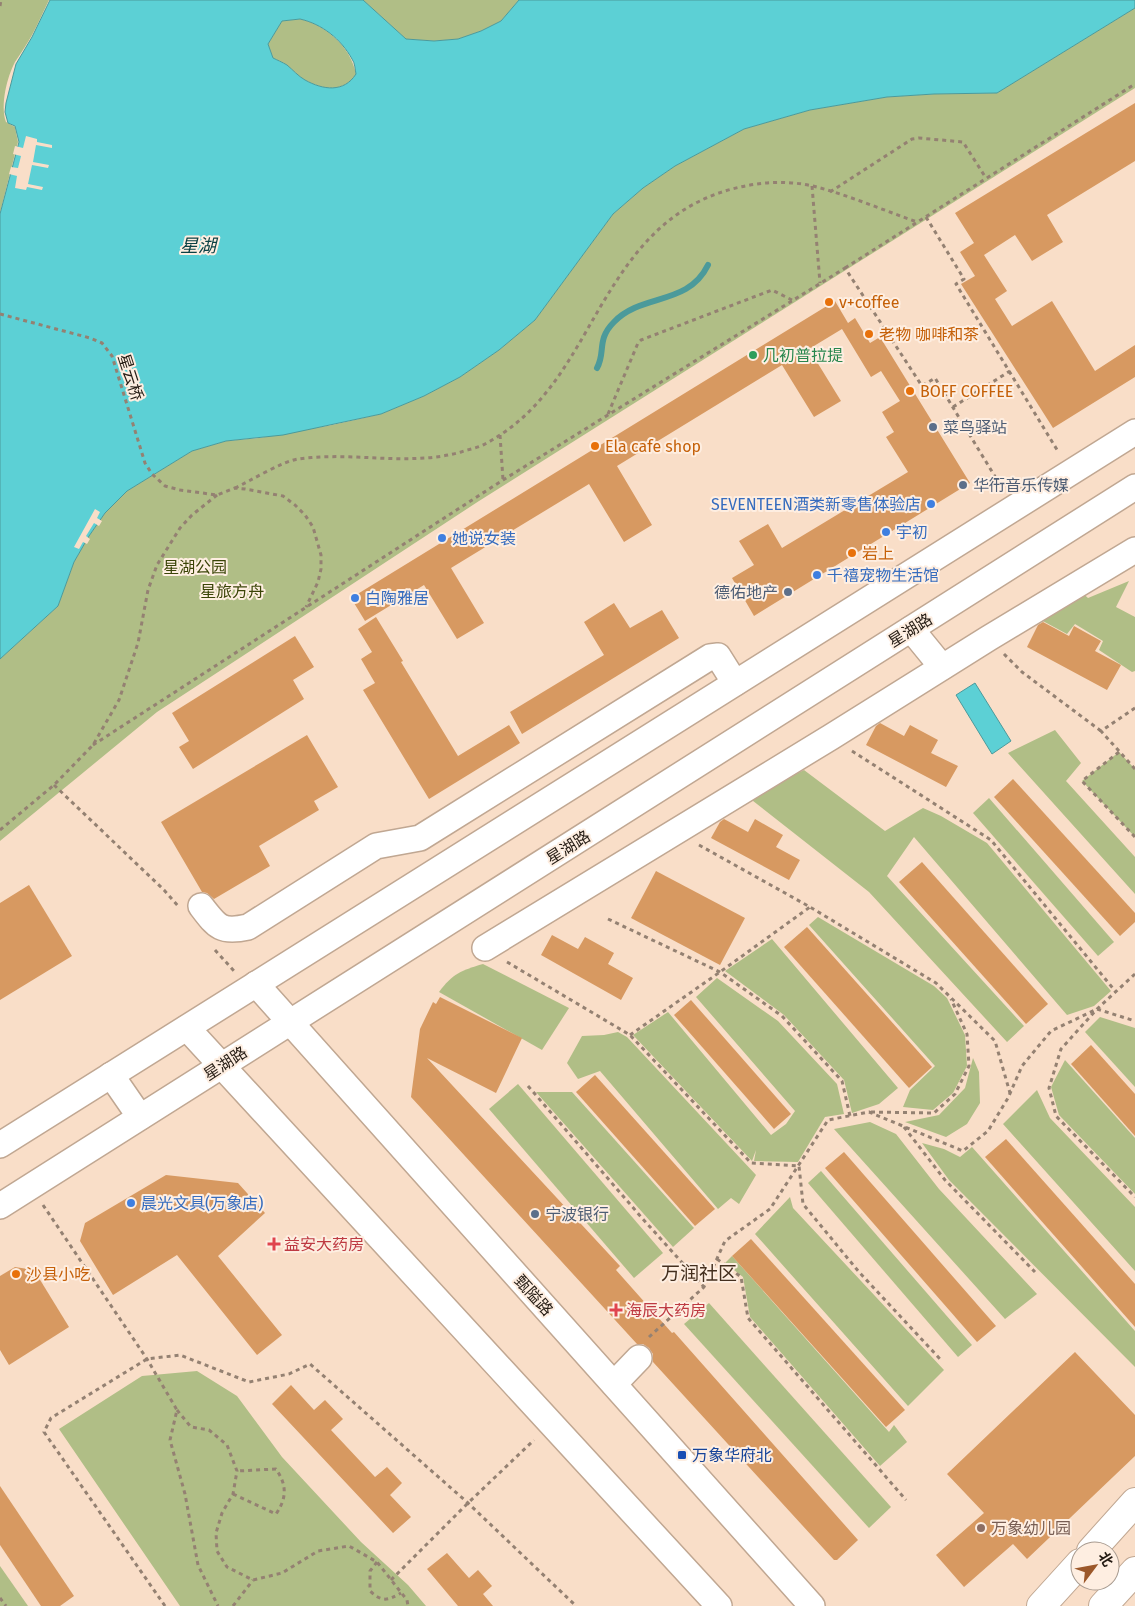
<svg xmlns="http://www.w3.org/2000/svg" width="1135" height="1606" font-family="'Fira Sans','Noto Sans SC',sans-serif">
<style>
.green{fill:#b0be86}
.water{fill:#5cd0d5;stroke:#4b9a9b;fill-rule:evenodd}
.pier{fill:#f9dec8}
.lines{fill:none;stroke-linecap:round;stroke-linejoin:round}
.stream{stroke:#4b9a9b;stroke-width:6}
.building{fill:#d79961}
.minor-casing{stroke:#c0a792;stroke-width:28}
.major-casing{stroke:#c0a792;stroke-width:30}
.path{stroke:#948172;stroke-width:3;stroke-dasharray:4 4;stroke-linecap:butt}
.minor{stroke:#fff;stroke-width:25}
.major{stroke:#fff;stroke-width:28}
.food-dot{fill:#e8710a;stroke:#feeee1;stroke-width:2}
.leisure-dot{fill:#2e9e5b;stroke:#feeee1;stroke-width:2}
.service-dot{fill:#5c6f8a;stroke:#feeee1;stroke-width:2}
.shop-dot{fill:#3f7fe0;stroke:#feeee1;stroke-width:2}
.health-dot{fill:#e0444e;stroke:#feeee1;stroke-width:2}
.transit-dot{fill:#1a4fb4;stroke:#feeee1;stroke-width:2}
.education-dot{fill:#8d6e63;stroke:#feeee1;stroke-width:2}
.labels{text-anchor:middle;stroke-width:4;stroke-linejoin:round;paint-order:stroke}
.food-label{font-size:16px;fill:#c56008;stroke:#feeee1;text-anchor:start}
.leisure-label{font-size:16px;fill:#27864d;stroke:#feeee1;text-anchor:start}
.street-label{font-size:16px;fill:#241b13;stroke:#feeee1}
.service-label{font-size:16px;fill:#4e5e75;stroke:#feeee1;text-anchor:start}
.shop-label{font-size:16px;fill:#366cbe;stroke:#feeee1;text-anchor:start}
.park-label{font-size:16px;fill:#3a4407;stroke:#feeee1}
.health-label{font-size:16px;fill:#be3a42;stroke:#feeee1;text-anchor:start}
.transit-label{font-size:16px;fill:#164399;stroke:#feeee1;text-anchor:start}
.education-label{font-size:16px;fill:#785e54;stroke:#feeee1;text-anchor:start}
.water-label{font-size:18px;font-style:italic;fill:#0b4144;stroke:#feeee1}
.quarter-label{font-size:19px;fill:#442f1e;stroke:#feeee1}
</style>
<rect width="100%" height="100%" fill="#f9dec8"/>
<!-- green -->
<g class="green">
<path d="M0 0H49C43 12 38 24 32 35 27 44 21 53 15 62 7 77 0 105 6 122L15 127 18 142 0 213Z"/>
<polygon points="363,0 519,0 501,21 481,31 458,39 434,41 406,39"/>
<polygon points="1135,8 1135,88 479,501 157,712 0,841 0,659 58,606 74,562 89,536 105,513 127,491 192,451 226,441 259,438 332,425 381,414 424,396 460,377 499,350 535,320 613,214 643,188 675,166 744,129 810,110 887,97 934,94 997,93"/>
<path d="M300 19C326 25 351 47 356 74 344 93 323 90 305 80 298 76 293 70 287 65 283 62 277 60 273 58L268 44 282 21Z"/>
<polygon points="1129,581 1116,607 1135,617 1135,671 1132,672 1099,650 1103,641 1075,624 1067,634 1041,620 1077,588 1088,598"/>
<polygon points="1055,730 1081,763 1066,781 1135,857 1135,894 1008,753"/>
<polygon points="1119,752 1135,769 1135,837 1082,781"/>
<polygon points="804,770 885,831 923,808 941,816 987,843 1111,991 1094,1006 1067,1015 914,837 887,876 1024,1026 1007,1042 869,892 748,797"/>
<polygon points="989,798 1114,942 1098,956 973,813"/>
<polygon points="818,917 934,986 947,998 965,1035 967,1066 953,1093 933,1110 903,1107 910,1090 935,1066 809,925"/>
<polygon points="772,939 898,1088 879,1104 852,1113 844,1080 784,1015 725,971"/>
<path d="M483 964 569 1008 542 1050 439 992C452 974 462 970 483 964Z"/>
<polygon points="717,978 778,1021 837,1084 844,1114 825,1117 798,1162 754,1161 756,1150 752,1161 633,1035 668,1012 771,1135 786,1124 795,1111 696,997"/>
<polygon points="1100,1017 1135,1028 1135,1087 1085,1032"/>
<polygon points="618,1032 627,1037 756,1175 739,1204 731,1198 718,1209 600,1071 578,1079 567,1063 582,1036 604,1035"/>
<polygon points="973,1058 979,1072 980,1103 967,1124 946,1137 905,1122 939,1115 965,1088"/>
<polygon points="1065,1060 1135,1138 1135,1194 1059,1115 1051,1087"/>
<polygon points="518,1084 663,1253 634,1278 489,1109"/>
<polygon points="1037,1090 1050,1118 1135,1207 1135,1271 1003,1124"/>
<polygon points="536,1092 572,1092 694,1228 673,1247"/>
<polygon points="870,1122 896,1134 939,1189 1037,1294 1005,1319 834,1129"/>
<polygon points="922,1143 944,1149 960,1157 972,1147 1135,1331 1135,1367 949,1180"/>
<polygon points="821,1171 972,1345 958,1357 808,1183"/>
<polygon points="790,1197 793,1208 944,1370 908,1406 755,1234"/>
<polygon points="732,1256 889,1432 894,1425 907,1442 880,1466 750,1317 743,1277 725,1263"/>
<polygon points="709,1303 891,1507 869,1528 684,1324"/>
<polygon points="197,1371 237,1396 282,1457 361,1542 408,1585 426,1606 180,1606 59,1429 142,1376"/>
<polygon points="0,1566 28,1606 0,1606"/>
</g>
<!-- water -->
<g class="water">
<path d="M50 0H363L406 39 434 41 458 39 481 31 501 21 519 0H1135V8L997 93 934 94 887 97 810 110 744 129 675 166 643 188 613 214 535 320 499 350 460 377 424 396 381 414 283 435 226 441 192 451 127 491 105 513 89 536 74 562 58 606 0 659V214L19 142 15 126 8 123 5 112 6 103 16 64 32 37ZM300 19C322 24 341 39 352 59 355 63 355 69 356 74 344 93 323 90 305 80 298 76 293 70 287 65 282 62 277 60 273 58L268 44 282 21Z"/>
<polygon points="975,683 1011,741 992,754 956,695"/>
</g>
<!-- pier -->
<g class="pier">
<polygon points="26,136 37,139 37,142 52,145 52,148 36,145 33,162 49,165 48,168 32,165 28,184 43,187 42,190 27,187 26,190 15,188 17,176 9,174 11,167 18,168 21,156 13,154 15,146 23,148"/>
<polygon points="95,509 100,512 97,518 102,521 99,526 94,523 86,536 90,539 87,544 83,542 79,549 74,547"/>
</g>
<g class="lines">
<!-- stream -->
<path class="stream" d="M597 368C606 352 596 340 614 322 642 293 688 306 708 265"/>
</g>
<!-- building -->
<g class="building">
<polygon points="1135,103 1135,161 1047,215 1063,242 1032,261 1015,235 984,255 1007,291 995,299 1012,326 1052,301 1095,371 1135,345 1135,377 1053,428 961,284 975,276 960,252 974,243 955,213"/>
<polygon points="835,301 848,323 855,318 870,343 880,337 970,483 754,616 732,578 754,565 739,541 768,524 782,548 908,472 886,437 894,432 882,412 900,401 881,371 871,377 842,329 809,349 841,401 814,417 782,365 617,466 652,525 624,542 589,484 451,568 484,623 457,639 424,585 365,621 351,598"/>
<polygon points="614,603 630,628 662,610 679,638 522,734 510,712 604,655 584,622"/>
<polygon points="376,617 403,661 401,662 458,756 509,725 520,743 429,799 363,690 375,683 361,659 372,652 358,629"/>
<polygon points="1043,622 1069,636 1074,626 1101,641 1095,651 1121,665 1107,690 1027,647 1038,625"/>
<polygon points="295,636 314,667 293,680 304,699 193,769 179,747 189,741 172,713"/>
<polygon points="880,723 904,736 910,725 938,740 931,753 958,766 946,787 866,745 876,726"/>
<polygon points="307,735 338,787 314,801 319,810 259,846 270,866 214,899 207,893 202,892 161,822"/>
<polygon points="1013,779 1135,913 1135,922 1120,936 994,797"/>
<polygon points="724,819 748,832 755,819 783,835 776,847 800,860 789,880 711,838 720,822"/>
<polygon points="922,862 1048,1004 1026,1024 899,882"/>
<polygon points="656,871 745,918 720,965 631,918"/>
<polygon points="29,885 72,956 0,1000 0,903"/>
<polygon points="807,927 932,1067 909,1088 784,947"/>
<polygon points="552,935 578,949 585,937 614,953 608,964 633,978 621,1000 541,955"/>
<polygon points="440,997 522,1038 496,1093 427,1058 620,1266 616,1270 672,1333 674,1332 858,1540 837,1560 834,1560 653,1362 653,1354 649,1348 643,1344 637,1344 411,1097 420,1029 433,1002 436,1004"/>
<polygon points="691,1000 791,1114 774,1129 674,1015"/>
<polygon points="1091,1045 1135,1094 1135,1136 1071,1064"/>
<polygon points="595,1075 715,1209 695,1226 576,1092"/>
<polygon points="1006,1139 1135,1284 1135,1327 985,1157"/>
<polygon points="844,1152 996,1326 977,1342 825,1168"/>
<polygon points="166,1175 238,1183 265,1213 218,1256 282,1335 257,1355 177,1255 113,1295 80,1241 85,1223"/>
<polygon points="751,1239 905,1410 886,1427 732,1256"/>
<polygon points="15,1267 34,1270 69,1327 9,1365 0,1350 0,1276"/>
<polygon points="1075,1352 1135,1415 1135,1456 1027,1559 1013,1544 964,1587 936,1555 984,1513 947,1474"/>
<polygon points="291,1385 314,1410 325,1400 343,1419 331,1430 375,1477 387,1467 402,1483 390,1495 411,1517 393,1533 272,1404"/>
<polygon points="0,1486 74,1596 60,1606 41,1606 0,1545"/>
<polygon points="447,1553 469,1578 478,1570 492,1586 483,1594 493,1606 458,1606 427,1569"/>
</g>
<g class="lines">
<!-- minor casing -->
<g class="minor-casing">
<g id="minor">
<polyline points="911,629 942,667"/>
<path d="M201 906C217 927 221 933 248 927L376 846 420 838 710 657 718 656 735 683"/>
<polyline points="485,948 831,737 989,638 1135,550"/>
<polyline points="256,984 812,1606"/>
<polyline points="187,1028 719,1606"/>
<polyline points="111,1075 140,1117"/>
<polyline points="0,1145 1135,432"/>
<polyline points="0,1206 1135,487"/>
<polyline points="614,1384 639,1358"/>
</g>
</g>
<!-- major casing -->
<g class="major-casing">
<g id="major">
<polyline points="1091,1551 1135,1502"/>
<polyline points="1041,1606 1080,1563"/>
<polyline points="1103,1606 1135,1571"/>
</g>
</g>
<!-- path -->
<g class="path">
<polyline points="0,6 1,0"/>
<polyline points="812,186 820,283"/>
<polyline points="830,192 912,139 919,138 963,142 986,178"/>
<polyline points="926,217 964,279 956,284 1059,453"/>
<polyline points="845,268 1135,84"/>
<polyline points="0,314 90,338 102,343 112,356 145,463 152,474 165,486 180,490 217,495 235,488 245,489 283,496 295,505 305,515 313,527 321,555 321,569 318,582 306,607"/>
<polyline points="953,407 1010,371"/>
<polyline points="608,414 638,343 641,340 772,290 792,300"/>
<polyline points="500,435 503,480"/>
<path d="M235 488C250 481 283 461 298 459 352 451 408 467 461 452 469 449 478 448 485 444 534 418 560 377 587 330 623 267 657 209 732 189 758 182 786 180 813 186 848 195 883 210 917 222"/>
<polyline points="1004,654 1022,672 1101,731"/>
<polyline points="1135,708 1101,731 1135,769"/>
<polyline points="93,745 503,480 845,268 922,386 935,378 1002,488"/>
<polyline points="852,751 991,840 1116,992"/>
<polyline points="1119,752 1082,781 1135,837"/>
<polyline points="54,785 164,890 179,907"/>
<polyline points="0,830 54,785 93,745 119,700 138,643 148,590 157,565 180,528 192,515 217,495"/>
<polyline points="699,845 810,907 936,983 995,1041 1010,1093"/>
<polyline points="608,919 720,972 782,1016 842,1081 850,1116"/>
<polyline points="215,950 234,971"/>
<polyline points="507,962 630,1035 751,1163 799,1166 803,1204 859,1272 941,1360"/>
<polyline points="1135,974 1097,1009 1061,1049 1049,1088 1056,1116 1135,1197"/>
<polyline points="630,1035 720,972 810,907"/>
<polyline points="528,1086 642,1218 704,1287"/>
<polyline points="871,1112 934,1113 955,1094 969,1066 967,1034 951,999"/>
<polyline points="904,1127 945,1180 1035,1272"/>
<polyline points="43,1205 147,1359 177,1410 170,1440 185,1494 198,1565 218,1606"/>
<polyline points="717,1259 741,1277 748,1318 906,1500"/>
<polyline points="649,1337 704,1287 725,1241 770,1209 828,1120 869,1112 963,1151 988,1131 1008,1098 1022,1066 1051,1031 1097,1009 1135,1021"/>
<polyline points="177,1410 191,1427 209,1430 227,1445 237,1471 233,1494 222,1513 216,1533 217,1551 227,1567 253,1580 282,1573 318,1551 349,1546 377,1562 407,1600 408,1606"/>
<path d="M233 1494 276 1514C287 1498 287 1485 276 1469L237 1471"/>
<path d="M377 1562 370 1571V1591C382 1602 387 1601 401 1593"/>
<polyline points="391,1580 468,1503 534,1440"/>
<polyline points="0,1598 6,1606"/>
<polyline points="165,1606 44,1432 51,1418 147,1359 180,1355 249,1382 289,1374 310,1364 468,1503 576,1606"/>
<polyline points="233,1606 253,1580"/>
</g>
<!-- minor -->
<use href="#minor" class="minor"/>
<!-- major -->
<use href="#major" class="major"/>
</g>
<!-- markers -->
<g class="food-dot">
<circle cx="829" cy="302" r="5"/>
<circle cx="869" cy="334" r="5"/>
<circle cx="910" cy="391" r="5"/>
<circle cx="595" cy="446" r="5"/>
<circle cx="852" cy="553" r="5"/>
<circle cx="16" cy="1274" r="5"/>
</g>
<circle class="leisure-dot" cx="753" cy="355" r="5"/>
<g class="service-dot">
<circle cx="933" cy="427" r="5"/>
<circle cx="963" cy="485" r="5"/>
<circle cx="788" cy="592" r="5"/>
<circle cx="535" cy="1214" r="5"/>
</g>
<g class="shop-dot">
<circle cx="931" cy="504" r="5"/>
<circle cx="886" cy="532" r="5"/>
<circle cx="442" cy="538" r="5"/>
<circle cx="817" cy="575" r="5"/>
<circle cx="355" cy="598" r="5"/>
<circle cx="131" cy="1203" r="5"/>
</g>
<g class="health-dot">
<path d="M271.5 1236.5h5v5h5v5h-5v5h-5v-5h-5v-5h5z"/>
<path d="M613.5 1302.5h5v5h5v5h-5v5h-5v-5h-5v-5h5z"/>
</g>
<rect class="transit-dot" x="677" y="1450" width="10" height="10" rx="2.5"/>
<circle class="education-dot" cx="981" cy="1528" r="5"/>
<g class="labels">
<!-- food labels -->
<g class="food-label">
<text x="839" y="308">v+coffee</text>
<text x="879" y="340">老物 咖啡和茶</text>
<text x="920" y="397">BOFF COFFEE</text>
<text x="605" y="452">Ela cafe shop</text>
<text x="862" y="559">岩上</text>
<text x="26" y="1280">沙县小吃</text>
</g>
<!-- leisure labels -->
<g class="leisure-label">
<text x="763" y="361">几初普拉提</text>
</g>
<!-- street labels -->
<g class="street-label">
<text transform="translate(131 377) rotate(72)" y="6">星云桥</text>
<text transform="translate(910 630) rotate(-32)" y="6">星湖路</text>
<text transform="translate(568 847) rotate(-32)" y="6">星湖路</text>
<text transform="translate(225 1063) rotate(-33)" y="6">星湖路</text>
<text transform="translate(534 1295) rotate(48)" y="6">甄隘路</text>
</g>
<!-- service labels -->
<g class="service-label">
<text x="943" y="433">菜鸟驿站</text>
<text x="973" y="491">华衎音乐传媒</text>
<text x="778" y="598" text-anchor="end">德佑地产</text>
<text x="545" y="1220">宁波银行</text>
</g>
<!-- shop labels -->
<g class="shop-label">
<text x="921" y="510" text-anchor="end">SEVENTEEN酒类新零售体验店</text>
<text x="896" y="538">宇初</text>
<text x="452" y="544">她说女装</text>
<text x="827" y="581">千禧宠物生活馆</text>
<text x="365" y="604">白陶雅居</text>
<text x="141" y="1209">晨光文具(万象店)</text>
</g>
<!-- park labels -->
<g class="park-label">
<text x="195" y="573">星湖公园</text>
<text x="232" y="597">星旅方舟</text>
</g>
<!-- health labels -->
<g class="health-label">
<text x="284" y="1250">益安大药房</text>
<text x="626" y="1316">海辰大药房</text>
</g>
<!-- transit labels -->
<g class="transit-label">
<text x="692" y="1461">万象华府北</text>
</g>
<!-- education labels -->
<g class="education-label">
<text x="991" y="1534">万象幼儿园</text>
</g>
<!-- water labels -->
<g class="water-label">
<text x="198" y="252">星湖</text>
</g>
<!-- quarter labels -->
<g class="quarter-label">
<text x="699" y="1280">万润社区</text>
</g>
</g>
<!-- north arrow -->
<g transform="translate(1095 1566) rotate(58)"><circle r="24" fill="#feeee1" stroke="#a79a8f"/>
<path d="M0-4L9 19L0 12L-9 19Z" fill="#9c582a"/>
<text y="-8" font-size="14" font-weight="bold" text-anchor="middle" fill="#241b13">北</text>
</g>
</svg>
